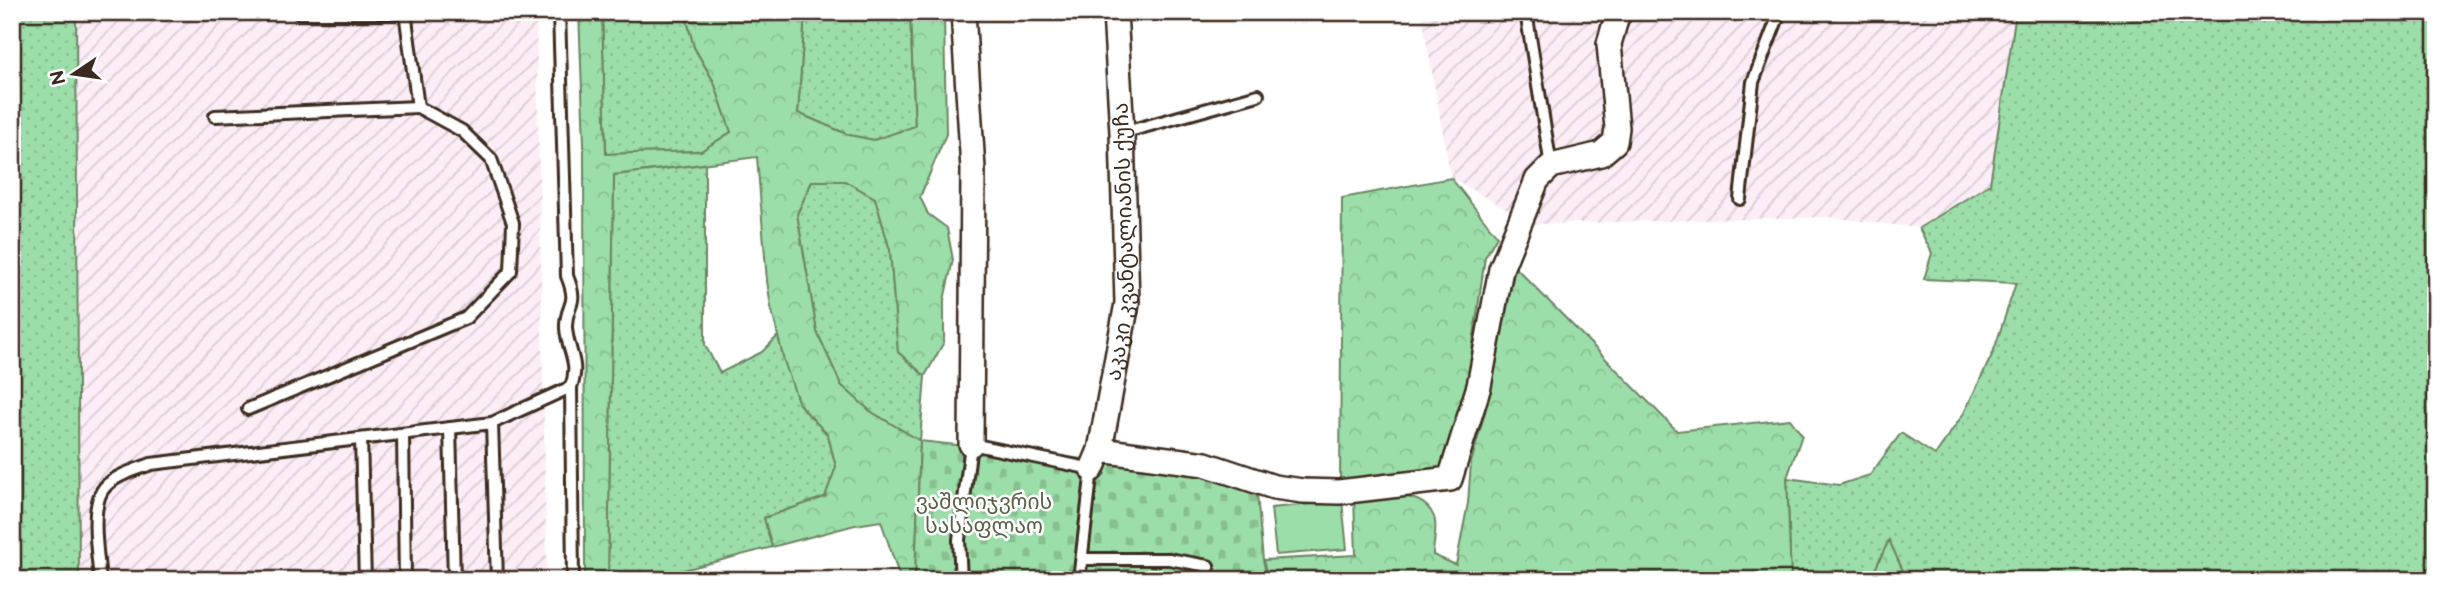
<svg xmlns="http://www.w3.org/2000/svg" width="2448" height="592" font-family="'Balsamiq Sans','Noto Sans Georgian',sans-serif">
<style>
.industrial{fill:url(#industrial-furrows)}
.grass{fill:url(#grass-dots);stroke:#6c8464;stroke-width:2}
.forest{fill:url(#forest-crowns);stroke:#6c8464;stroke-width:2}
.cemetery{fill:url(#cemetery-stones);stroke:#6c8464;stroke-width:2}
.park{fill:#9cdea9;stroke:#6c8464;stroke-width:2}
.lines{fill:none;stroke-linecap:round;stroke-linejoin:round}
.lane-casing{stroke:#3b2a1e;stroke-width:16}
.street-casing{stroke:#3b2a1e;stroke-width:28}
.lane{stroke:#fff;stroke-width:10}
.street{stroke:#fff;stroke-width:23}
.labels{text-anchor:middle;stroke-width:5;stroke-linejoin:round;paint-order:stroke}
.street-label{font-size:21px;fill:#3b2a1e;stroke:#fff}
.park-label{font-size:21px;fill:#586048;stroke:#fff}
</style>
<defs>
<pattern id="industrial-furrows" width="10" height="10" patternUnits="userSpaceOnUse" patternTransform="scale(1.75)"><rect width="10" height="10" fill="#fcedf7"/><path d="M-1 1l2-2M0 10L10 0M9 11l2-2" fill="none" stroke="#d9cbd3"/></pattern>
<pattern id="grass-dots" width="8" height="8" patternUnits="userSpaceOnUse" patternTransform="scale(1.75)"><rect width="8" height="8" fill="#9cdea9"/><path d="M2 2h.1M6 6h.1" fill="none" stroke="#87bf91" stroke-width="1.8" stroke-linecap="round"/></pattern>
<pattern id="forest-crowns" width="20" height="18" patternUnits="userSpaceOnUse" patternTransform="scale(1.75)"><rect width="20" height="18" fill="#9cdea9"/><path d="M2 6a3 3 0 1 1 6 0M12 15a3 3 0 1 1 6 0" fill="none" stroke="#87bf91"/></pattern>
<pattern id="cemetery-stones" width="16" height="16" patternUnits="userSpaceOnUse" patternTransform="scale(1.75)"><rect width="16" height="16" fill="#9cdea9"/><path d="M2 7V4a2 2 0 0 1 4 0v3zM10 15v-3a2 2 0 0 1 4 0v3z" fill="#87bf91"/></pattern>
</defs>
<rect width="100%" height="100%" fill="#fff"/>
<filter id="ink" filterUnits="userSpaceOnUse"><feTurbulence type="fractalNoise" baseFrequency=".0143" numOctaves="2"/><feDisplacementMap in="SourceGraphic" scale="14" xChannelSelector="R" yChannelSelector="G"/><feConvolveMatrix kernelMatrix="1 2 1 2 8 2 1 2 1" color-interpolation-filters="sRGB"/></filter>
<g filter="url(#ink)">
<!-- industrial -->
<g class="industrial">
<polygon points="76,12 536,12 547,580 79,580"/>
<polygon points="1421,12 2016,12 1990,184 1919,228 1828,217 1533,224 1451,178"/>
</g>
<!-- grass -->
<g class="grass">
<polygon points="12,12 76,12 79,580 12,580"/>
<polygon points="602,12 685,12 694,47 714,82 731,132 701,151 606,154"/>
<polygon points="805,12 910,12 915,127 874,140 849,135 798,113"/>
<polygon points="2016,12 2436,12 2436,580 1907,580 1889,541 1870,580 1791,580 1787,478 1839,485 1870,475 1901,433 1935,455 1964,413 1993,353 2016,283 1924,279 1932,253 1919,228 1990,184"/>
<polygon points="705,164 705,345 720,373 762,352 778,336 799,404 828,435 836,467 825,497 764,518 772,547 645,580 608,580 614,175"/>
<polygon points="812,181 845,181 875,198 890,250 898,352 925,376 920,441 870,411 841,385 817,332 797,214"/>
</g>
<!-- forest -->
<g class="forest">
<polygon points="579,12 602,12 606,154 701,151 731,132 714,82 694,47 685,12 805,12 798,113 849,135 874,140 915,126 910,12 944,12 946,134 920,197 928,214 947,228 953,260 944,300 944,342 925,376 898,352 890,250 875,198 845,181 812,181 797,214 817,332 841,385 870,411 920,441 915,580 899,580 899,575 881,521 855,525 772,547 764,518 825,497 836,467 828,435 799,404 784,361 771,307 767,281 757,157 614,175 608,580 585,580 584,144"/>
<polygon points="1451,178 1497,236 1485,257 1467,386 1440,470 1340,485 1342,198"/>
<path d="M1515 267 1677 431 1790 419 1802 435 1787 478 1791 580H1268L1263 560 1356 555 1354 498C1379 498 1422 487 1434 517 1438 527 1433 544 1433 555L1456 565 1468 503 1471 463 1491 390Z"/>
<polygon points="1889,540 1907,580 1870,580"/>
</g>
<!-- cemetery -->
<polygon class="cemetery" points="920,441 1192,471 1257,494 1263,560 1268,580 915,580"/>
<!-- park -->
<polygon class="park" points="1342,501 1347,549 1276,555 1271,508"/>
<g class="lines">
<!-- lane casing -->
<g class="lane-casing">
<g id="lane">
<path d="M559 12 567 276C580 308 565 303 566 328 568 353 580 362 571 387L573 580"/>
<polyline points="1526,12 1551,166"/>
<polyline points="299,13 404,13"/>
<polyline points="215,116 418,107 405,12"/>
<polyline points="1122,133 1258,95"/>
<polyline points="1740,199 1753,82 1780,12"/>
<polyline points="248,409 466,318 511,271 513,223 491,159 462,131 418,107"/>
<polyline points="492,423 497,580"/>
<polyline points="450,428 454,580"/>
<polyline points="403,434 405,580"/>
<polyline points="361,439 365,580"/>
<polyline points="1082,559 1169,559 1208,566 1209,580"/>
<path d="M100 580C98 556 90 511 102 491 111 476 136 470 151 464L492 423 571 387"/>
<polyline points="961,580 959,540 971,444 1092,469 1079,580"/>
</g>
</g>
<!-- street casing -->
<g class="street-casing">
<g id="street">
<polyline points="963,12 973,169 971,444"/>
<polyline points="1100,450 1205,464 1274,487 1303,491 1339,492 1450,479 1479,386 1501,269 1537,180 1551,166 1601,154 1615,142 1617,128 1609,44 1617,16 1621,12"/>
<path id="s1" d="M1092 469 1100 450 1127 303 1122 133 1115 12"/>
</g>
</g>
<!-- lane -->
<use href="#lane" class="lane"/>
<!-- street -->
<use href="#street" class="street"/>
</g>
</g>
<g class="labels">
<!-- street labels -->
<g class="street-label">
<text dy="7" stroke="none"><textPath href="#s1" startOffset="231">აკაკი კვანტალიანის ქუჩა</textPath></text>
</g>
<!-- park labels -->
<g class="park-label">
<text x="984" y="509">ვაშლიჯვრის<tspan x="984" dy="24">სასაფლაო</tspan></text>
</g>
</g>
<!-- margin -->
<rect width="2448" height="592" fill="none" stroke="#fff" stroke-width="42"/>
<rect x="21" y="21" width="2406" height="550" fill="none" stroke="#3b2a1e" stroke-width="2.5" filter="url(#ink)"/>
<!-- north arrow -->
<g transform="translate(74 74) rotate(257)" stroke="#ffffff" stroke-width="5" paint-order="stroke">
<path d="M0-5L12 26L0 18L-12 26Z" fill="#3b2a1e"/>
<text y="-10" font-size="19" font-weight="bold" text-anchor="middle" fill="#3b2a1e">N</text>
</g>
</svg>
